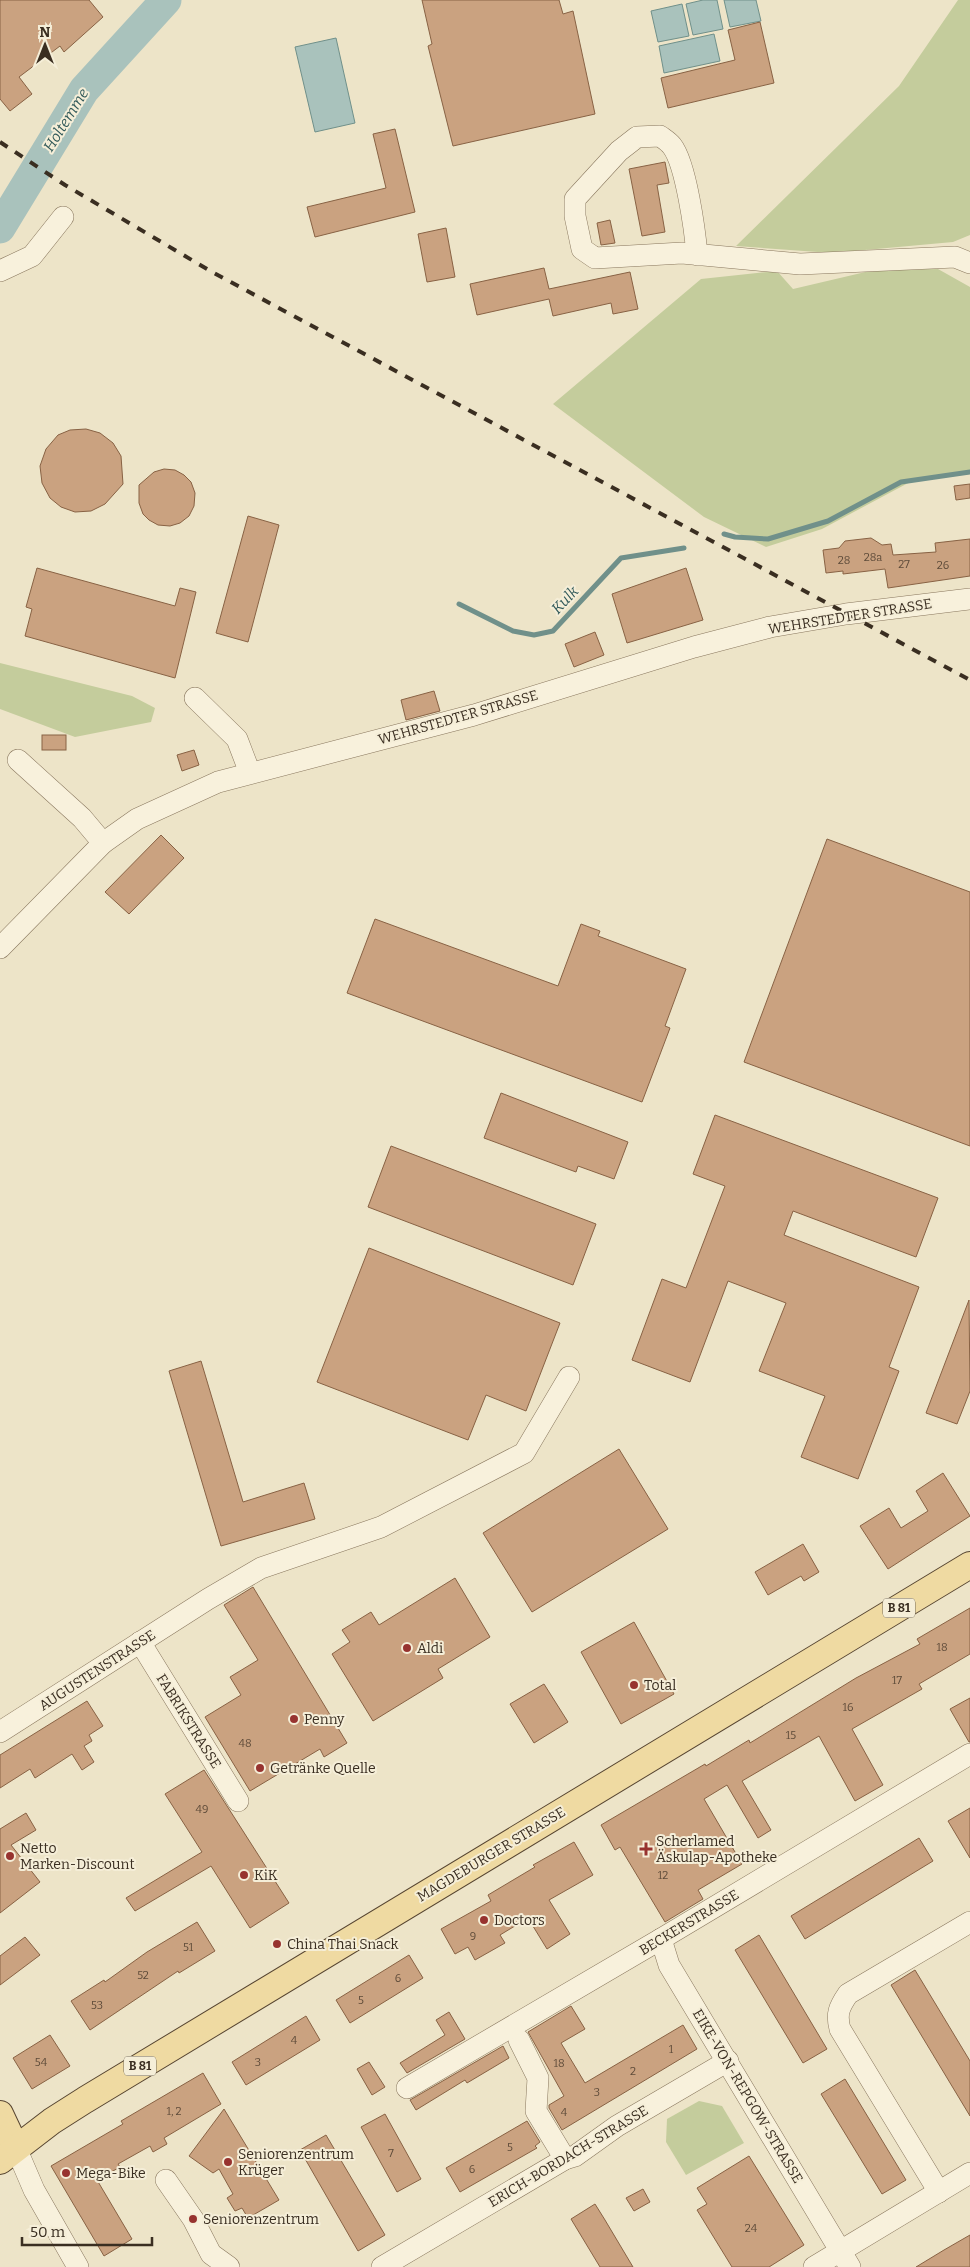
<svg xmlns="http://www.w3.org/2000/svg" width="970" height="2267" font-family="Bitter,serif">
<style>
.green{fill:#c4cc9c}
.water{fill:#a9c2bc;stroke:#70908a}
.lines{fill:none;stroke-linecap:round;stroke-linejoin:round}
.stream{stroke:#70908a;stroke-width:5}
.river{stroke:#a9c2bc;stroke-width:31}
.building{fill:#caa280;stroke:#886244}
.minor-casing{stroke:#89775e;stroke-width:22}
.major-casing{stroke:#574531;stroke-width:28}
.minor{stroke:#f8f1dc;stroke-width:21}
.major{stroke:#efdaa2;stroke-width:26}
.rail{stroke:#3a2e21;stroke-width:4;stroke-dasharray:9 9;stroke-linecap:butt}
.poi-dot{fill:#97332f;stroke:#f5eed8;stroke-width:2}
.labels{text-anchor:middle;stroke-width:4;stroke-linejoin:round;paint-order:stroke}
.number-label{font-size:11px;fill:#5e4b39}
.shield{fill:#f5eed8;stroke:#726858;stroke-width:1}
.shield-label{font-size:12px;font-weight:bold;fill:#3a2e21}
.street-label{font-size:14px;fill:#3a2e21;stroke:#f5eed8}
.poi-label{font-size:14px;fill:#3a2e21;stroke:#f5eed8;text-anchor:start}
.water-label{font-size:15px;font-style:italic;fill:#315959;stroke:#f5eed8}
</style>
<rect width="100%" height="100%" fill="#ede4c8"/>
<!-- green -->
<g class="green">
<polygon points="958,0 970,0 970,235 953,242 832,253 736,246 899,86"/>
<polygon points="938,269 970,287 970,474 910,482 822,529 766,547 704,517 553,404 701,279 777,271 793,289 874,270"/>
<polygon points="0,663 132,696 155,708 151,722 75,737 0,709"/>
<polygon points="699,2101 722,2106 744,2143 686,2175 666,2142 667,2119"/>
</g>
<!-- water -->
<g class="water">
<polygon points="703,0 717,0 723,29 693,35 686,4"/>
<polygon points="724,0 756,0 761,21 730,27"/>
<polygon points="682,4 689,36 658,42 651,11"/>
<polygon points="714,34 720,61 664,73 659,46"/>
<polygon points="336,38 355,123 315,132 295,47"/>
</g>
<g class="lines">
<!-- stream -->
<g class="stream">
<polyline points="724,534 735,537 768,539 828,521 901,482 970,472"/>
<polyline points="459,604 513,631 534,635 553,631 621,558 684,548"/>
</g>
<!-- river -->
<polyline class="river" points="0,228 84,90 166,0"/>
</g>
<!-- building -->
<g class="building">
<polygon points="0,0 89,0 103,17 64,52 60,46 19,77 32,94 10,111 0,99"/>
<polygon points="422,0 559,0 563,14 573,11 595,114 453,146 428,46 432,44"/>
<polygon points="760,22 774,83 668,108 661,78 735,60 728,30"/>
<polygon points="395,129 415,212 315,237 307,207 386,188 373,134"/>
<polygon points="665,162 669,183 657,185 665,232 642,236 629,169"/>
<polygon points="610,220 615,243 601,245 597,223"/>
<polygon points="446,228 455,277 427,282 418,234"/>
<polygon points="544,268 549,289 630,272 638,309 613,314 611,303 553,316 549,299 477,315 470,284"/>
<polygon points="86,429 100,433 113,443 121,456 123,484 105,504 91,511 75,512 61,507 50,498 42,483 40,466 46,449 58,435 70,430"/>
<polygon points="164,469 175,470 184,475 191,482 195,493 194,506 189,516 180,523 170,526 158,525 149,520 143,514 139,503 139,485 154,472"/>
<polygon points="970,484 970,498 956,500 954,486"/>
<polygon points="248,516 279,525 248,642 216,633"/>
<polygon points="871,538 882,545 891,544 893,555 936,552 935,543 970,539 970,576 888,588 885,569 843,574 843,571 826,573 823,550 839,548 845,541"/>
<polygon points="37,568 175,606 180,588 196,592 175,678 25,636 32,609 26,607"/>
<polygon points="686,568 703,620 627,643 612,594"/>
<polygon points="595,632 604,655 574,667 565,644"/>
<polygon points="434,691 440,711 406,720 401,700"/>
<rect x="42" y="735" width="24" height="15"/>
<polygon points="194,750 199,765 182,771 177,755"/>
<polygon points="161,835 184,858 129,914 105,892"/>
<polygon points="827,839 970,892 970,1146 744,1062"/>
<polygon points="375,919 558,986 581,924 600,931 598,936 686,969 665,1026 670,1028 642,1102 347,993"/>
<polygon points="501,1093 628,1142 614,1179 578,1166 576,1172 484,1138"/>
<polygon points="715,1115 938,1198 916,1257 793,1211 784,1235 919,1287 889,1367 899,1371 858,1479 801,1457 825,1396 759,1371 786,1303 728,1281 690,1382 632,1360 662,1279 686,1288 725,1186 693,1174"/>
<polygon points="391,1146 596,1224 573,1285 368,1207"/>
<polygon points="369,1248 560,1323 526,1411 486,1395 468,1440 317,1382"/>
<polygon points="969,1300 970,1391 957,1424 926,1413"/>
<polygon points="201,1361 243,1502 304,1483 315,1519 221,1546 169,1371"/>
<polygon points="619,1449 668,1529 532,1612 483,1533"/>
<polygon points="943,1473 970,1516 888,1569 860,1526 889,1508 901,1528 928,1511 916,1491"/>
<polygon points="803,1544 819,1572 804,1581 801,1576 768,1595 755,1572"/>
<polygon points="455,1578 490,1637 438,1669 443,1678 373,1721 332,1654 350,1642 342,1630 371,1612 379,1625"/>
<polygon points="253,1587 347,1743 324,1757 320,1749 250,1791 205,1717 241,1695 230,1677 258,1660 224,1605"/>
<polygon points="970,1608 970,1654 919,1684 922,1689 852,1729 883,1785 855,1801 819,1736 742,1781 771,1830 758,1838 727,1785 704,1799 742,1864 698,1890 703,1899 665,1922 620,1847 615,1850 601,1825 705,1764 706,1766 749,1740 750,1743 856,1678 920,1644 917,1639"/>
<polygon points="634,1622 674,1694 621,1724 581,1652"/>
<polygon points="544,1684 568,1722 534,1743 510,1704"/>
<polygon points="970,1698 970,1742 969,1742 950,1709"/>
<polygon points="87,1701 103,1726 89,1735 92,1741 84,1746 94,1762 82,1770 72,1754 35,1778 30,1769 0,1788 0,1755"/>
<polygon points="204,1770 289,1903 250,1928 211,1866 135,1911 126,1898 202,1852 165,1794"/>
<polygon points="970,1808 970,1858 948,1821"/>
<polygon points="26,1813 36,1830 11,1845 40,1882 0,1913 0,1829"/>
<polygon points="919,1838 933,1861 805,1939 791,1916"/>
<polygon points="574,1842 593,1875 549,1900 570,1934 547,1949 528,1918 500,1935 505,1943 475,1960 468,1947 455,1954 441,1929 491,1901 488,1895 535,1867 533,1865"/>
<polygon points="197,1922 215,1951 179,1973 178,1971 90,2030 71,2001 104,1980 105,1982 147,1952"/>
<polygon points="759,1935 827,2049 803,2063 735,1950"/>
<polygon points="25,1937 40,1955 0,1985 0,1956"/>
<polygon points="409,1955 423,1978 350,2023 336,2000"/>
<polygon points="915,1970 970,2061 970,2116 891,1985"/>
<polygon points="571,2006 585,2029 561,2043 585,2083 683,2025 697,2049 562,2130 549,2108 549,2105 564,2096 528,2032"/>
<polygon points="449,2012 465,2039 407,2073 400,2063 445,2035 436,2020"/>
<polygon points="306,2016 320,2040 246,2085 232,2062"/>
<polygon points="50,2035 70,2066 32,2089 13,2058"/>
<polygon points="503,2046 509,2058 467,2083 465,2080 416,2110 410,2100"/>
<polygon points="369,2062 385,2087 372,2095 357,2069"/>
<polygon points="203,2073 221,2104 164,2138 167,2144 153,2152 150,2146 118,2164 120,2167 97,2180 132,2239 104,2256 51,2166 123,2124 121,2121"/>
<polygon points="845,2079 906,2180 882,2194 821,2094"/>
<polygon points="224,2109 279,2200 248,2218 242,2208 235,2211 227,2198 233,2194 219,2169 213,2173 189,2156"/>
<polygon points="385,2114 421,2179 397,2192 361,2127"/>
<polygon points="527,2121 540,2142 535,2146 537,2148 460,2192 446,2168"/>
<polygon points="326,2135 385,2235 358,2251 300,2150"/>
<polygon points="749,2156 804,2245 769,2267 732,2267 697,2210 707,2204 697,2188"/>
<polygon points="643,2189 650,2202 634,2211 626,2198"/>
<polygon points="595,2204 605,2220 633,2267 600,2267 571,2219"/>
<polygon points="970,2235 970,2267 916,2267 944,2250"/>
</g>
<g class="lines">
<!-- minor casing -->
<g class="minor-casing">
<g id="minor">
<path d="M697 255C695 231 686 164 672 146 669 142 664 139 660 136L637 137 619 151 575 199V216L582 249 595 258 682 253 800 264 955 257 970 263"/>
<polyline points="0,271 32,256 63,217"/>
<polyline points="195,698 237,739 250,773"/>
<polyline points="18,760 82,818 103,843"/>
<polyline points="0,948 103,843 137,819 218,782 474,715 694,647 770,627 846,614 970,599"/>
<polyline points="140,1642 238,1801"/>
<polyline points="0,1732 208,1599 261,1568 381,1527 524,1453 569,1377"/>
<polyline points="661,1939 669,1965 850,2267"/>
<polyline points="519,2040 538,2078 536,2111 565,2159"/>
<polyline points="407,2088 661,1939 970,1754"/>
<polyline points="16,2148 34,2190 78,2267"/>
<polyline points="166,2180 193,2219 211,2254 229,2267"/>
<path d="M939 2192 840 2029C836 2014 839 2007 848 1994L970 1922"/>
<polyline points="382,2267 565,2159 575,2156 617,2126 728,2061"/>
<polyline points="814,2267 970,2173"/>
</g>
</g>
<!-- major casing -->
<g class="major-casing">
<g id="major">
<polyline points="0,2114 16,2148"/>
<polyline points="0,2161 52,2121 85,2100 970,1565"/>
</g>
</g>
<!-- minor -->
<use href="#minor" class="minor"/>
<!-- major -->
<use href="#major" class="major"/>
<!-- rail -->
<polyline class="rail" points="0,142 65,185 212,272 970,680"/>
</g>
<!-- markers -->
<g class="poi-dot">
<circle cx="407" cy="1648" r="5"/>
<circle cx="634" cy="1685" r="5"/>
<circle cx="294" cy="1719" r="5"/>
<circle cx="260" cy="1768" r="5"/>
<path d="M643.5 1841.5h5v5h5v5h-5v5h-5v-5h-5v-5h5z"/>
<circle cx="10" cy="1856" r="5"/>
<circle cx="244" cy="1875" r="5"/>
<circle cx="484" cy="1920" r="5"/>
<circle cx="277" cy="1944" r="5"/>
<circle cx="228" cy="2162" r="5"/>
<circle cx="66" cy="2173" r="5"/>
<circle cx="193" cy="2219" r="5"/>
</g>
<g class="labels">
<!-- number labels -->
<g class="number-label">
<text x="873" y="561">28a</text>
<text x="844" y="564">28</text>
<text x="904" y="568">27</text>
<text x="943" y="569">26</text>
<text x="942" y="1651">18</text>
<text x="897" y="1684">17</text>
<text x="848" y="1711">16</text>
<text x="791" y="1739">15</text>
<text x="245" y="1747">48</text>
<text x="202" y="1813">49</text>
<text x="663" y="1879">12</text>
<text x="473" y="1940">9</text>
<text x="188" y="1951">51</text>
<text x="143" y="1979">52</text>
<text x="398" y="1982">6</text>
<text x="361" y="2004">5</text>
<text x="97" y="2009">53</text>
<text x="294" y="2044">4</text>
<text x="671" y="2053">1</text>
<text x="41" y="2066">54</text>
<text x="258" y="2066">3</text>
<text x="559" y="2067">18</text>
<text x="633" y="2075">2</text>
<text x="597" y="2096">3</text>
<text x="174" y="2115">1, 2</text>
<text x="564" y="2116">4</text>
<text x="510" y="2151">5</text>
<text x="391" y="2157">7</text>
<text x="472" y="2173">6</text>
<text x="751" y="2232">24</text>
</g>
<!-- shield labels -->
<g class="shield">
<rect x="883" y="1598.5" width="32" height="19" rx="4"/>
<rect x="124" y="2056.5" width="32" height="19" rx="4"/>
</g>
<g class="shield-label">
<text x="899" y="1612">B 81</text>
<text x="140" y="2070">B 81</text>
</g>
<!-- street labels -->
<g class="street-label">
<text transform="translate(850 616) rotate(-9)" y="5">WEHRSTEDTER STRASSE</text>
<text transform="translate(458 717) rotate(-16)" y="5">WEHRSTEDTER STRASSE</text>
<text transform="translate(97 1670) rotate(-33)" y="5">AUGUSTENSTRASSE</text>
<text transform="translate(189 1721) rotate(58)" y="5">FABRIKSTRASSE</text>
<text transform="translate(491 1854) rotate(-31)" y="5">MAGDEBURGER STRASSE</text>
<text transform="translate(689 1922) rotate(-31)" y="5">BECKERSTRASSE</text>
<text transform="translate(748 2096) rotate(59)" y="5">EIKE-VON-REPGOW-STRASSE</text>
<text transform="translate(568 2156) rotate(-31)" y="5">ERICH-BORDACH-STRASSE</text>
</g>
<!-- poi labels -->
<g class="poi-label">
<text x="417" y="1653">Aldi</text>
<text x="644" y="1690">Total</text>
<text x="304" y="1724">Penny</text>
<text x="270" y="1773">Getränke Quelle</text>
<text x="656" y="1846">Scherlamed<tspan x="656" dy="16">Äskulap-Apotheke</tspan></text>
<text x="20" y="1853">Netto<tspan x="20" dy="16">Marken-Discount</tspan></text>
<text x="254" y="1880">KiK</text>
<text x="494" y="1925">Doctors</text>
<text x="287" y="1949">China Thai Snack</text>
<text x="238" y="2159">Seniorenzentrum<tspan x="238" dy="16">Krüger</tspan></text>
<text x="76" y="2178">Mega-Bike</text>
<text x="203" y="2224">Seniorenzentrum</text>
</g>
<!-- water labels -->
<g class="water-label">
<text transform="translate(66 120) rotate(-58)" y="5">Holtemme</text>
<text transform="translate(565 600) rotate(-47)" y="5">Kulk</text>
</g>
</g>
<!-- north arrow -->
<g transform="translate(45 45)" stroke="#f5eed8" stroke-width="4" paint-order="stroke">
<path d="M0-4L9 19L0 12L-9 19Z" fill="#3a2e21"/>
<text y="-8" font-size="14" font-weight="bold" text-anchor="middle" fill="#3a2e21">N</text>
</g>
<!-- scale -->
<path d="M22 2237v8h130v-8" fill="none" stroke="#3a2e21" stroke-width="2.5"/>
<text x="30" y="2237" font-size="15" fill="#3a2e21" stroke="#f5eed8" stroke-width="4" paint-order="stroke">50 m</text>
</svg>
